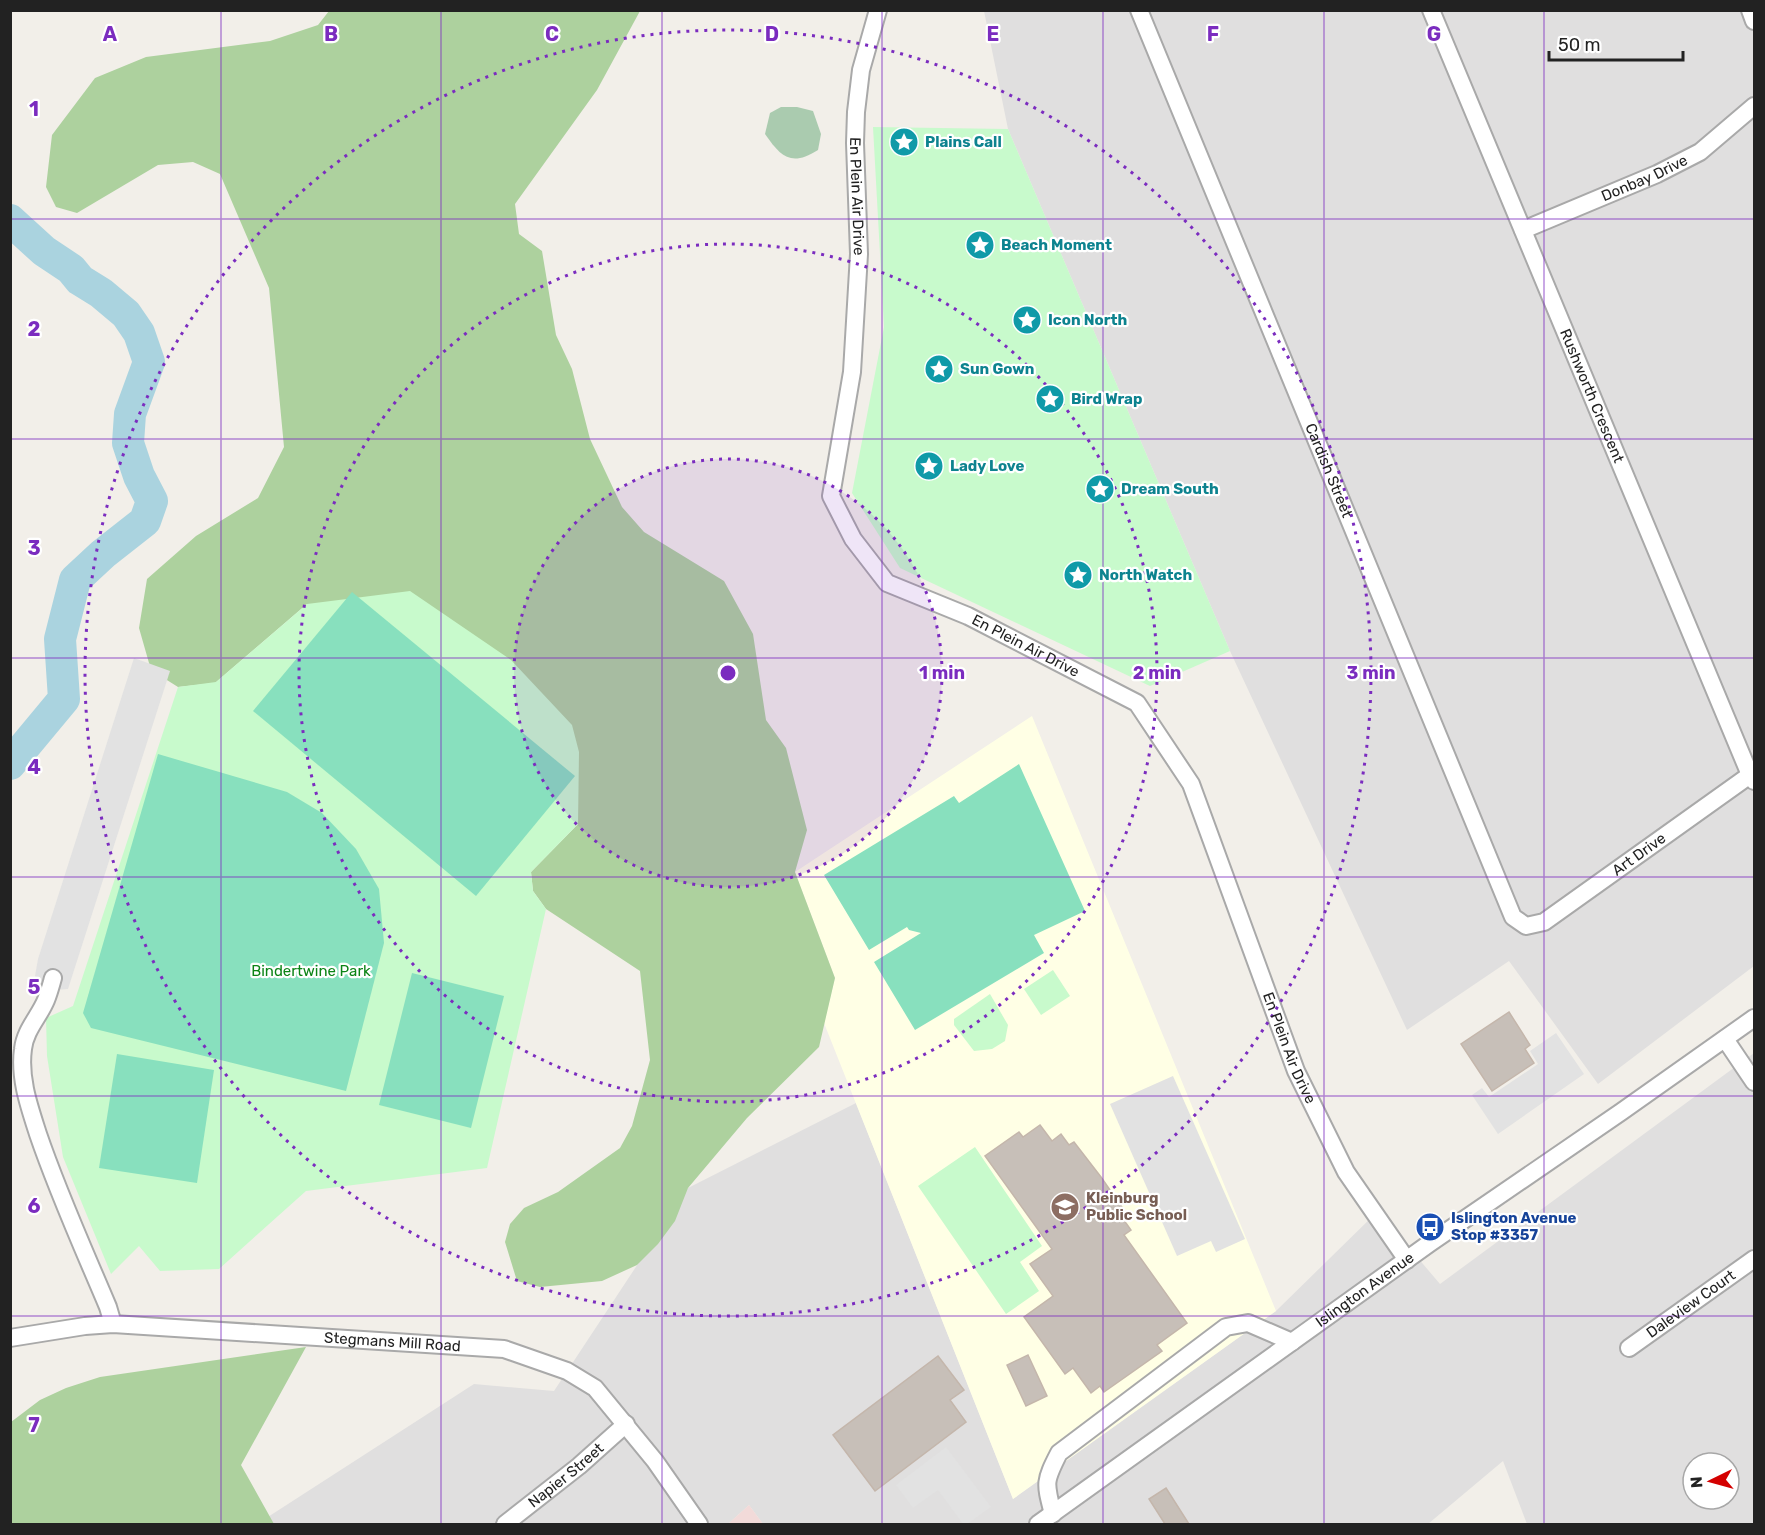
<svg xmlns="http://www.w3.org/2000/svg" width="1765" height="1535" font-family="Rubik,sans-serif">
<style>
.residential{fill:#e0dfdf;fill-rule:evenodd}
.commercial{fill:#f2dad9}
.education{fill:#ffffe5}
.forest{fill:#add19e}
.cemetery{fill:#aacbaf}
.park{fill:#c8facc}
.pitch{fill:#88e0be}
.parking{fill:#e2e2e2}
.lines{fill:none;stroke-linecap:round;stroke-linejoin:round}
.river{stroke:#aad3df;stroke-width:32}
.building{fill:#c7bfb8;stroke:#c4b6ab;stroke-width:1.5}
.minor-casing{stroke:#a9a9a9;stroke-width:20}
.minor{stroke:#fff;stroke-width:16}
.grid{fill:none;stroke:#7b2cbf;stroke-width:1.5;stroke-opacity:0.55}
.ring{fill:none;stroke:#7b2cbf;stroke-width:3;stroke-dasharray:3 6}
.labels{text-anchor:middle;stroke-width:4.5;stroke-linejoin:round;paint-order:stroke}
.culture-label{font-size:15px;font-weight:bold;fill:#0d838f;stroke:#fff;text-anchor:start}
.street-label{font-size:15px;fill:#222;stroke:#fff}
.park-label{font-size:15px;fill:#0c8416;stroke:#fff}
.education-label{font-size:15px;font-weight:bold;fill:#785e54;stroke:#fff;text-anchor:start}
.transit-label{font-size:15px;font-weight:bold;fill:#164399;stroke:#fff;text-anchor:start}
.grid-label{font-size:20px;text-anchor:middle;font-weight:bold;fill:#7b2cbf;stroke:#fff;stroke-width:4.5;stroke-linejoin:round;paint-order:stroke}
.centre{fill:#7b2cbf;stroke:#fff;stroke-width:3}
.ring-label{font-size:18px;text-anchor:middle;font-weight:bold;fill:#7b2cbf;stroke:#fff;stroke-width:4.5;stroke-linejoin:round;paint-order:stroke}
</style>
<rect width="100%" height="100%" fill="#f2efe9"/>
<!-- residential -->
<g class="residential">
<polygon points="984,11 1754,11 1754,966 1598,1084 1509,961 1407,1030 1230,651 1008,129"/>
<path d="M1754 1053V1524H1527L1503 1461 1428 1524H763L749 1505 728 1524H257L474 1384 554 1391 688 1188 856 1103 1013 1499 1276 1311 1378 1211 1440 1284ZM1693 1463H1729V1499H1693Z"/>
</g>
<!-- commercial -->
<polygon class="commercial" points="749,1505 763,1524 728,1524"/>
<!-- education -->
<polygon class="education" points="1032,716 1276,1311 1013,1499 824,1023 835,978 795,872"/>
<!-- forest -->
<g class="forest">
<polygon points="329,11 640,11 597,90 515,204 519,234 542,251 556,335 572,369 590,439 622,507 644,532 724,581 753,634 766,720 786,748 807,830 795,872 835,978 819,1047 747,1118 688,1188 675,1221 658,1244 637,1265 602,1281 540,1287 517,1281 505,1242 510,1224 524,1208 558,1192 620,1148 632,1126 650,1060 640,971 546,909 533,891 531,872 578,824 307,604 215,683 178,687 151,670 139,628 147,579 196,536 258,498 284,447 269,288 220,174 193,162 158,165 77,213 56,207 46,187 52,135 95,78 146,57 270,41 318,25"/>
<polygon points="306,1347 241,1465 274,1524 11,1524 11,1422 40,1400 66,1388 100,1377"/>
</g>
<!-- cemetery -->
<path class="cemetery" d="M781 107H797L813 111 821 134 818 150C791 167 781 157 765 134L770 113Z"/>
<!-- park -->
<g class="park">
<polygon points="873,127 1008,129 1230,651 1150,686 900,568 852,493 884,327"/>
<polygon points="410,591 511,660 572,725 579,752 578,824 531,872 533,891 546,909 487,1168 306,1191 219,1269 160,1271 139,1246 111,1274 63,1157 47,1056 46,1018 73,1006 178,687 216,682 307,604"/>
<polygon points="1053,970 1070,996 1041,1015 1024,989"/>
<polygon points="990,994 1008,1025 1005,1041 992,1049 974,1051 954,1025 954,1019"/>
<polygon points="975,1147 1042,1246 1020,1262 1039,1291 1006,1314 918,1186"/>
</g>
<!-- pitch -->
<g class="pitch">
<polygon points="352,592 575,776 476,896 253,711"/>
<polygon points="158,754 287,792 322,813 356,849 379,889 384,943 346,1091 91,1028 83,1013"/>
<polygon points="1019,764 1085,911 1034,935 1044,953 915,1030 874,962 921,933 909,930 907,927 869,950 824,875 954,796 959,803"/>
<polygon points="412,973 504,996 471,1128 379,1105"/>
<polygon points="117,1054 214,1070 197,1183 99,1168"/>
</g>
<!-- parking -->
<g class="parking">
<polygon points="134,658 170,671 68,989 45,991 35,976 38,959"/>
<polygon points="1556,1033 1584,1074 1498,1134 1472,1095 1482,1088 1489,1097 1538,1064 1530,1051"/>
<polygon points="1173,1076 1245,1239 1216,1252 1211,1241 1177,1256 1110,1104"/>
<polygon points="946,1447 991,1507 967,1524 963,1524 938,1490 913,1508 896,1485"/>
</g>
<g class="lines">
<!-- river -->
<polyline class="river" points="10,220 44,251 71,269 80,280 101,293 126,314 139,333 149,362 130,414 128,443 139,476 152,501 145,521 103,554 75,580 60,639 64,699 10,764"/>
</g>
<!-- building -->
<g class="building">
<polygon points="1509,1012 1530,1045 1525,1049 1534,1063 1492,1091 1461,1044"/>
<polygon points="1040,1125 1052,1141 1061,1134 1069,1145 1074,1142 1101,1177 1126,1213 1121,1216 1131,1230 1124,1235 1187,1323 1157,1345 1162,1351 1104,1392 1100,1386 1091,1393 1073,1368 1065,1374 1024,1317 1053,1296 1030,1264 1052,1249 985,1156 1019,1132 1023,1137"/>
<polygon points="1028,1355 1047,1396 1026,1406 1007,1365"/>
<polygon points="938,1356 964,1390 950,1400 966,1422 875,1491 833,1435"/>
<polygon points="1166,1488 1189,1524 1165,1524 1149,1499"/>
</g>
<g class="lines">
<!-- minor casing -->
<g class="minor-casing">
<g id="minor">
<path id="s1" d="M878 10 861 70 856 112 855 143 859 254 852 372 831 496 853 539 887 583 968 616 1137 703 1191 784 1296 1071 1346 1172 1407 1260"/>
<path id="s2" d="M1139 10 1513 917 1526 926 1544 922 1750 775"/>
<path id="s3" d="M1431 10 1750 775 1754 781"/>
<polyline points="1750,10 1754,21"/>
<path id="s4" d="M1523 230 1657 174 1700 152 1754 106"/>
<path d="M53 978C51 985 49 993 46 1000 39 1017 25 1030 23 1049 19 1078 29 1106 38 1134 58 1193 84 1250 108 1307L113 1324"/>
<polyline points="1725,1039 1754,1082"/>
<path id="s5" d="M10 1338 85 1326 113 1324 504 1349 567 1371 595 1388 655 1461 699 1524"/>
<path id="s6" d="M1629 1348 1754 1259"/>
<path d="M1053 1514C1045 1483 1044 1482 1059 1453L1226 1327 1248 1323 1292 1342"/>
<path id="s7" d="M505 1524 579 1466 626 1424"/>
<path id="s8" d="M1038 1524 1430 1243 1621 1112 1754 1018"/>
</g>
</g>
<!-- minor -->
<use href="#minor" class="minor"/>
</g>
<!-- grid -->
<path class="grid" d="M221 10V1524M441 10V1524M662 10V1524M882 10V1524M1103 10V1524M1324 10V1524M1544 10V1524M10 219H1754M10 439H1754M10 658H1754M10 877H1754M10 1096H1754M10 1316H1754"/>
<!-- distance rings -->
<circle cx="728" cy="673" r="214" fill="#7b2cbf" fill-opacity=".12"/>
<g class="ring">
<circle cx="728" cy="673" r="214"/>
<circle cx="728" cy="673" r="429"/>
<circle cx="728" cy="673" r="643"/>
</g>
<!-- icons -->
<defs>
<g id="sight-disc" transform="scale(1.5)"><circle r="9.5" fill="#0f9aa8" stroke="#fff"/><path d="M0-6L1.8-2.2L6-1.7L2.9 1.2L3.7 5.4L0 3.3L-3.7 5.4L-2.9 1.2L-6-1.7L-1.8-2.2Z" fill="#fff"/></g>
<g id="school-disc" transform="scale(1.5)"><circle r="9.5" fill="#8d6e63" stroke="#fff"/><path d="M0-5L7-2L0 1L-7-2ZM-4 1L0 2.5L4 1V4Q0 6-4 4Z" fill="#fff"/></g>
<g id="bus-disc" transform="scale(1.5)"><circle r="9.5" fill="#1a4fb4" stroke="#fff"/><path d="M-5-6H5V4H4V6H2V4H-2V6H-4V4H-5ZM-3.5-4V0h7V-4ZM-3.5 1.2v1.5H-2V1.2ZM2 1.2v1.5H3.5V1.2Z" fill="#fff"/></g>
</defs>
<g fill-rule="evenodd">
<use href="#sight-disc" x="904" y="142"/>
<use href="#sight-disc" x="980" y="245"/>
<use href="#sight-disc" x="1027" y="320"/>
<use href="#sight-disc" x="939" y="369"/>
<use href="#sight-disc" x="1050" y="399"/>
<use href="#sight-disc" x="929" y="466"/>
<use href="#sight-disc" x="1100" y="489"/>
<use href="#sight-disc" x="1078" y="575"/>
<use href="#school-disc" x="1065" y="1207"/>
<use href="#bus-disc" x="1430" y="1227"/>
</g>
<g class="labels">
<!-- culture labels -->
<g class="culture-label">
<text x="925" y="147">Plains Call</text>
<text x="1001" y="250">Beach Moment</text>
<text x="1048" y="325">Icon North</text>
<text x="960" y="374">Sun Gown</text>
<text x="1071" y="404">Bird Wrap</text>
<text x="950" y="471">Lady Love</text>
<text x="1121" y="494">Dream South</text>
<text x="1099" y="580">North Watch</text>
</g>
<!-- street labels -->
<g class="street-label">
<text dy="5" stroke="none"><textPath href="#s4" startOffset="132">Donbay Drive</textPath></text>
<text dy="5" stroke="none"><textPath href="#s1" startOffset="189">En Plein Air Drive</textPath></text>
<text dy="5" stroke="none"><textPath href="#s3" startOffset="418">Rushworth Crescent</textPath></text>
<text dy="5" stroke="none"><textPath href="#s2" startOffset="498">Cardish Street</textPath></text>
<text dy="5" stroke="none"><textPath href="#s1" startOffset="747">En Plein Air Drive</textPath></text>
<text dy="5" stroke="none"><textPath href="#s2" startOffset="1132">Art Drive</textPath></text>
<text dy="5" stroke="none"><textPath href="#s1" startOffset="1251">En Plein Air Drive</textPath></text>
<text dy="5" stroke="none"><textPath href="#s8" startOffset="402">Islington Avenue</textPath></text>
<text dy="5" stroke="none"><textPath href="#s6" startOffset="76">Daleview Court</textPath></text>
<text dy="5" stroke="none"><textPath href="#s5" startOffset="384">Stegmans Mill Road</textPath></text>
<text dy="5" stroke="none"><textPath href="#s7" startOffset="78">Napier Street</textPath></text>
</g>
<!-- park labels -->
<g class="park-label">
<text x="311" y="976">Bindertwine Park</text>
</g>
<!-- education labels -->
<g class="education-label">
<text x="1086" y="1203">Kleinburg<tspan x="1086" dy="17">Public School</tspan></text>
</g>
<!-- transit labels -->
<g class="transit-label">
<text x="1451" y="1223">Islington Avenue<tspan x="1451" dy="17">Stop #3357</tspan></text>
</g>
</g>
<g class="grid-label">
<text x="110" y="41">A</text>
<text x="331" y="41">B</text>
<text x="552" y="41">C</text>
<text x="772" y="41">D</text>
<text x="993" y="41">E</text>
<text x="1213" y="41">F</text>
<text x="1434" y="41">G</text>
<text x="34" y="116">1</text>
<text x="34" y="336">2</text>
<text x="34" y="555">3</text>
<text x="34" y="774">4</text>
<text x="34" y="994">5</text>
<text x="34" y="1213">6</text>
<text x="34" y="1432">7</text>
</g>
<circle cx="728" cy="673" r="9" class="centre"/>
<g class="ring-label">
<text x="942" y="679">1 min</text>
<text x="1157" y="679">2 min</text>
<text x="1371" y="679">3 min</text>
</g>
<!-- border -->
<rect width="1765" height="1535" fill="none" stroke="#222222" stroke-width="24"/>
<!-- north arrow -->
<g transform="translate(1711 1481) rotate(265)"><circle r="28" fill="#ffffff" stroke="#a7a7a7" stroke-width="1.5"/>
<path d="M0-4.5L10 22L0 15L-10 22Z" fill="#d40000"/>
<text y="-9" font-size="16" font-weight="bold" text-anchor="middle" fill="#222222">N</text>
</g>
<!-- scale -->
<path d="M1549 51v9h134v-9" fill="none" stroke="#222222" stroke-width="3"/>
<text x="1558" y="51" font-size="18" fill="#222222" stroke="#ffffff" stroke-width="4.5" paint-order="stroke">50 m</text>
</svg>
